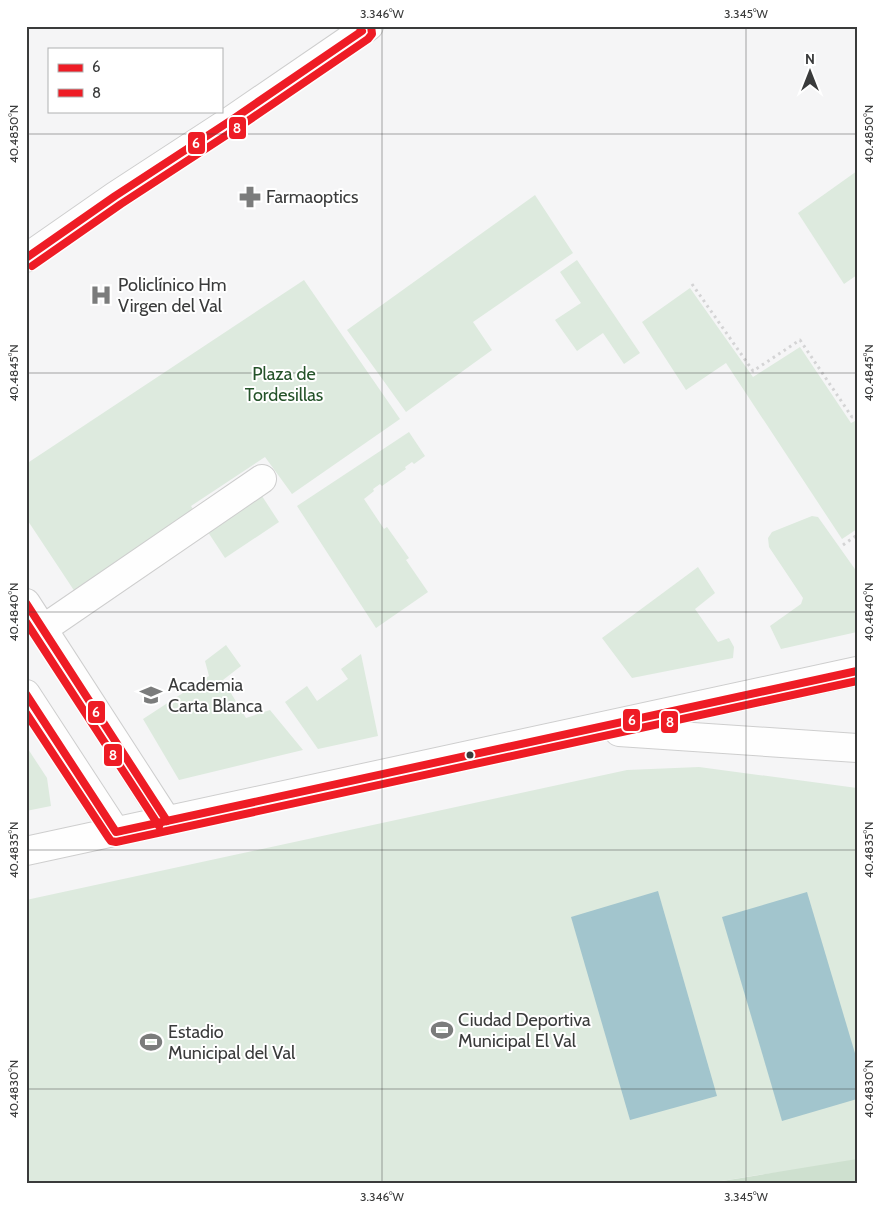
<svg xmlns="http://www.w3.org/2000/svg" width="883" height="1210" font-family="Cabin,sans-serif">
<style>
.green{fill:#ddeade}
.forest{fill:#cee0cf}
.water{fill:#a2c5cd}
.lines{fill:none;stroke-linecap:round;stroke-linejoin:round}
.minor-casing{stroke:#cecece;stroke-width:30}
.path{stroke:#d4d4d5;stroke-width:3;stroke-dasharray:2.5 4;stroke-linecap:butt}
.minor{stroke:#fefefe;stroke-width:28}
.bus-1-casing{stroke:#fff;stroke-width:11}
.bus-2-casing{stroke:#fff;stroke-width:11}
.bus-1{stroke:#ee1c25;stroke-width:8}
.bus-2{stroke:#ee1c25;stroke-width:8}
.ticks{fill:none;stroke:#3a3b3b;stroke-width:1;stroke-opacity:0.45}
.bus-dot{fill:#3a3b3b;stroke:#fff;stroke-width:2}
.labels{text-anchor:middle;stroke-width:4;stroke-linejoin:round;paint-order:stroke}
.poi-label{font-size:18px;fill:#3a3b3b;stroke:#fff;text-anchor:start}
.park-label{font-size:18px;fill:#25532a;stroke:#fff}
.line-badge{stroke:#fff;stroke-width:2}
.badge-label{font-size:14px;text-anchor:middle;font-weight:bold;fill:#fff}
.neatline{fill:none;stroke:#3a3b3b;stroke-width:2}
.ticks-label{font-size:12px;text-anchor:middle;fill:#3a3b3b}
</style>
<rect width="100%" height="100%" fill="#f5f5f6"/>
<!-- green -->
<g class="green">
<polygon points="857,171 857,275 844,284 798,213"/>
<polygon points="535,195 573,253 473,322 492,350 406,412 347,330"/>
<polygon points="577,260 640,353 624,364 603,333 577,351 555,320 581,303 560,272"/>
<polygon points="304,280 400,419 292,494 265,457 191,506 198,517 81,601 26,518 26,464"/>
<polygon points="690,288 753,377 800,347 851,423 857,420 857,529 842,539 726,363 686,390 642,322"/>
<polygon points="409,432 425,456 414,464 412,462 405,467 406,469 382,486 380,484 373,489 374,491 364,499 384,529 387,527 409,558 406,560 428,592 376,628 297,506"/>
<polygon points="258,490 279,522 225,558 204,526"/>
<polygon points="812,516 818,517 857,572 857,632 781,649 770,626 801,604 803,598 769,547 768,538 772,532"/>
<polygon points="698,567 715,593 695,609 718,642 729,638 734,647 733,658 632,678 602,638"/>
<polygon points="226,645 241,666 223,680 246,718 270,710 303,750 179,780 143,719 209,676 205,661"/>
<polygon points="361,654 378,736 318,749 285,702 307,686 317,701 348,679 341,669"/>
<polygon points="28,749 47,778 51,806 26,811 26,750"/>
<polygon points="699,767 857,788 857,1162 758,1175 704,1184 26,1184 26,900 627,770"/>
</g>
<!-- forest -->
<polygon class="forest" points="857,1159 857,1184 704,1184"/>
<!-- water -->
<g class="water">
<polygon points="658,891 717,1096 630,1120 571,917"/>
<polygon points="807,892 857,1060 857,1099 782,1121 722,917"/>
</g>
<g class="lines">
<!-- minor casing -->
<g class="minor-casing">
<g id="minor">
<polyline points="26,258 115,196 233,119 369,26"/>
<polyline points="26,603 167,821"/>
<polyline points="43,629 262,479"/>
<polyline points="26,694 116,832"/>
<polyline points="619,732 857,748"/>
<polyline points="26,851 857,671"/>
</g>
</g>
<!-- path -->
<g class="path">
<polyline points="692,284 753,371 800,340 852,417 857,414"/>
<polyline points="843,545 857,535"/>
</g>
<!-- minor -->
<use href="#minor" class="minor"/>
<!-- bus-1 casing -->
<g class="bus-1-casing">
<g id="bus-1">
<polyline points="26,258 115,196 233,119 362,31 359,26"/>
<polyline points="26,603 167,821"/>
<polyline points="26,694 116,832 857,671"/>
</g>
</g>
<!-- bus-2 casing -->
<g class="bus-2-casing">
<g id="bus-2">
<polyline points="32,266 121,204 239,127 368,39 372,34 371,26"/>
<polyline points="26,622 159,826"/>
<polyline points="26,713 108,837 111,841 116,842 857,681"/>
</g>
</g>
<!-- bus-1 -->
<use href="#bus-1" class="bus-1"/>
<!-- bus-2 -->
<use href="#bus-2" class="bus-2"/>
</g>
<!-- ticks -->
<path class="ticks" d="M382 26V1184M746 26V1184M26 134H857M26 373H857M26 612H857M26 850H857M26 1089H857"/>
<!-- icons -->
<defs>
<g id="pharmacy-bare" transform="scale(1.725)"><path d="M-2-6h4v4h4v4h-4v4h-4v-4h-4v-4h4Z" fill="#7b7c7c" stroke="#fff" stroke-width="2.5" paint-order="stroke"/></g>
<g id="hospital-bare" transform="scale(1.725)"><path d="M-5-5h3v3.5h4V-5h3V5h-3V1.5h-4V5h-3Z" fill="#7b7c7c" stroke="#fff" stroke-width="2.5" paint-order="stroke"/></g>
<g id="school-bare" transform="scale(1.725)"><path d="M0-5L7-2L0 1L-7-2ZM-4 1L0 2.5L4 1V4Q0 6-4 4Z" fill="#7b7c7c" stroke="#fff" stroke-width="2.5" paint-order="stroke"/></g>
<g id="stadium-bare" transform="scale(1.725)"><path d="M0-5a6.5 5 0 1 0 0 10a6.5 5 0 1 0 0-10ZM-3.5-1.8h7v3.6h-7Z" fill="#7b7c7c" stroke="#fff" stroke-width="2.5" paint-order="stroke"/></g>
</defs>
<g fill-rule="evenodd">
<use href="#pharmacy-bare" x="250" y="197"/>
<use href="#hospital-bare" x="101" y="295"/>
<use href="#school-bare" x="151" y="695"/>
<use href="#stadium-bare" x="442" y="1030"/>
<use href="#stadium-bare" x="151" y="1042"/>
</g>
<!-- markers -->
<circle class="bus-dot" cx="470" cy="755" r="4.5"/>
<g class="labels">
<!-- poi labels -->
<g class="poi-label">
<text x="266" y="203">Farmaoptics</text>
<text x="118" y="291">Policlínico Hm<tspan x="118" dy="21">Virgen del Val</tspan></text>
<text x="168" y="691">Academia<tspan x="168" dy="21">Carta Blanca</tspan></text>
<text x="458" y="1026">Ciudad Deportiva<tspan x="458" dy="21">Municipal El Val</tspan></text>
<text x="168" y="1038">Estadio<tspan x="168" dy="21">Municipal del Val</tspan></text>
</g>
<!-- park labels -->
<g class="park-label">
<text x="284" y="380">Plaza de<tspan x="284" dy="21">Tordesillas</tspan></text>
</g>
</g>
<g class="line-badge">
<rect x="228" y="116" width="19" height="24" rx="5" fill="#ee1c25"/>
<rect x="187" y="131" width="19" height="24" rx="5" fill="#ee1c25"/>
<rect x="87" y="700" width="19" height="24" rx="5" fill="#ee1c25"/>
<rect x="622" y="708" width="19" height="24" rx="5" fill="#ee1c25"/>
<rect x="660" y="710" width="19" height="24" rx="5" fill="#ee1c25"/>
<rect x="103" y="743" width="20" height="24" rx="5" fill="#ee1c25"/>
</g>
<g class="badge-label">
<text x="237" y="133">8</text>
<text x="196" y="148">6</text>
<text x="96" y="717">6</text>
<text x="632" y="725">6</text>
<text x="670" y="727">8</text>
<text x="113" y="760">8</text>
</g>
<!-- border -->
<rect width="883" height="1210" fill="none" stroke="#ffffff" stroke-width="55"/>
<!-- legend -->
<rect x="48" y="48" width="175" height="65" fill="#ffffff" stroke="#b0b1b1"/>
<rect x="58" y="64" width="25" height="8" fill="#ee1c25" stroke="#b0b1b1"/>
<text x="92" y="72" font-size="15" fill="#3a3b3b">6</text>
<rect x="58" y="89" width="25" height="8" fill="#ee1c25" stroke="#b0b1b1"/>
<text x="92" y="98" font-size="15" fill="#3a3b3b">8</text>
<!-- north arrow -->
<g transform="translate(810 72)" stroke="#ffffff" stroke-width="4" paint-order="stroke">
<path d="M0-4L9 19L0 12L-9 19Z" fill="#3a3b3b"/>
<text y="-8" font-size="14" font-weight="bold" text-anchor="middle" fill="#3a3b3b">N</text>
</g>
<rect x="28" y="28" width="828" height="1154" class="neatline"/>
<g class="ticks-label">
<text x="382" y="18">3.346°W</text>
<text x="746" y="18">3.345°W</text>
<text transform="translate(14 134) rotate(-90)" y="4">40.4850°N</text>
<text transform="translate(869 134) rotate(-90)" y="4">40.4850°N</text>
<text transform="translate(14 373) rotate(-90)" y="4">40.4845°N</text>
<text transform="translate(869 373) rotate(-90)" y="4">40.4845°N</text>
<text transform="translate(14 612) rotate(-90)" y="4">40.4840°N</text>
<text transform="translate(869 612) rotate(-90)" y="4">40.4840°N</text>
<text transform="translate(14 850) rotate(-90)" y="4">40.4835°N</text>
<text transform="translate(869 850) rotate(-90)" y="4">40.4835°N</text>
<text transform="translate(14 1089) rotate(-90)" y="4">40.4830°N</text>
<text transform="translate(869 1089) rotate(-90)" y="4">40.4830°N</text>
<text x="382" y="1201">3.346°W</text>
<text x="746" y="1201">3.345°W</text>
</g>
</svg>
